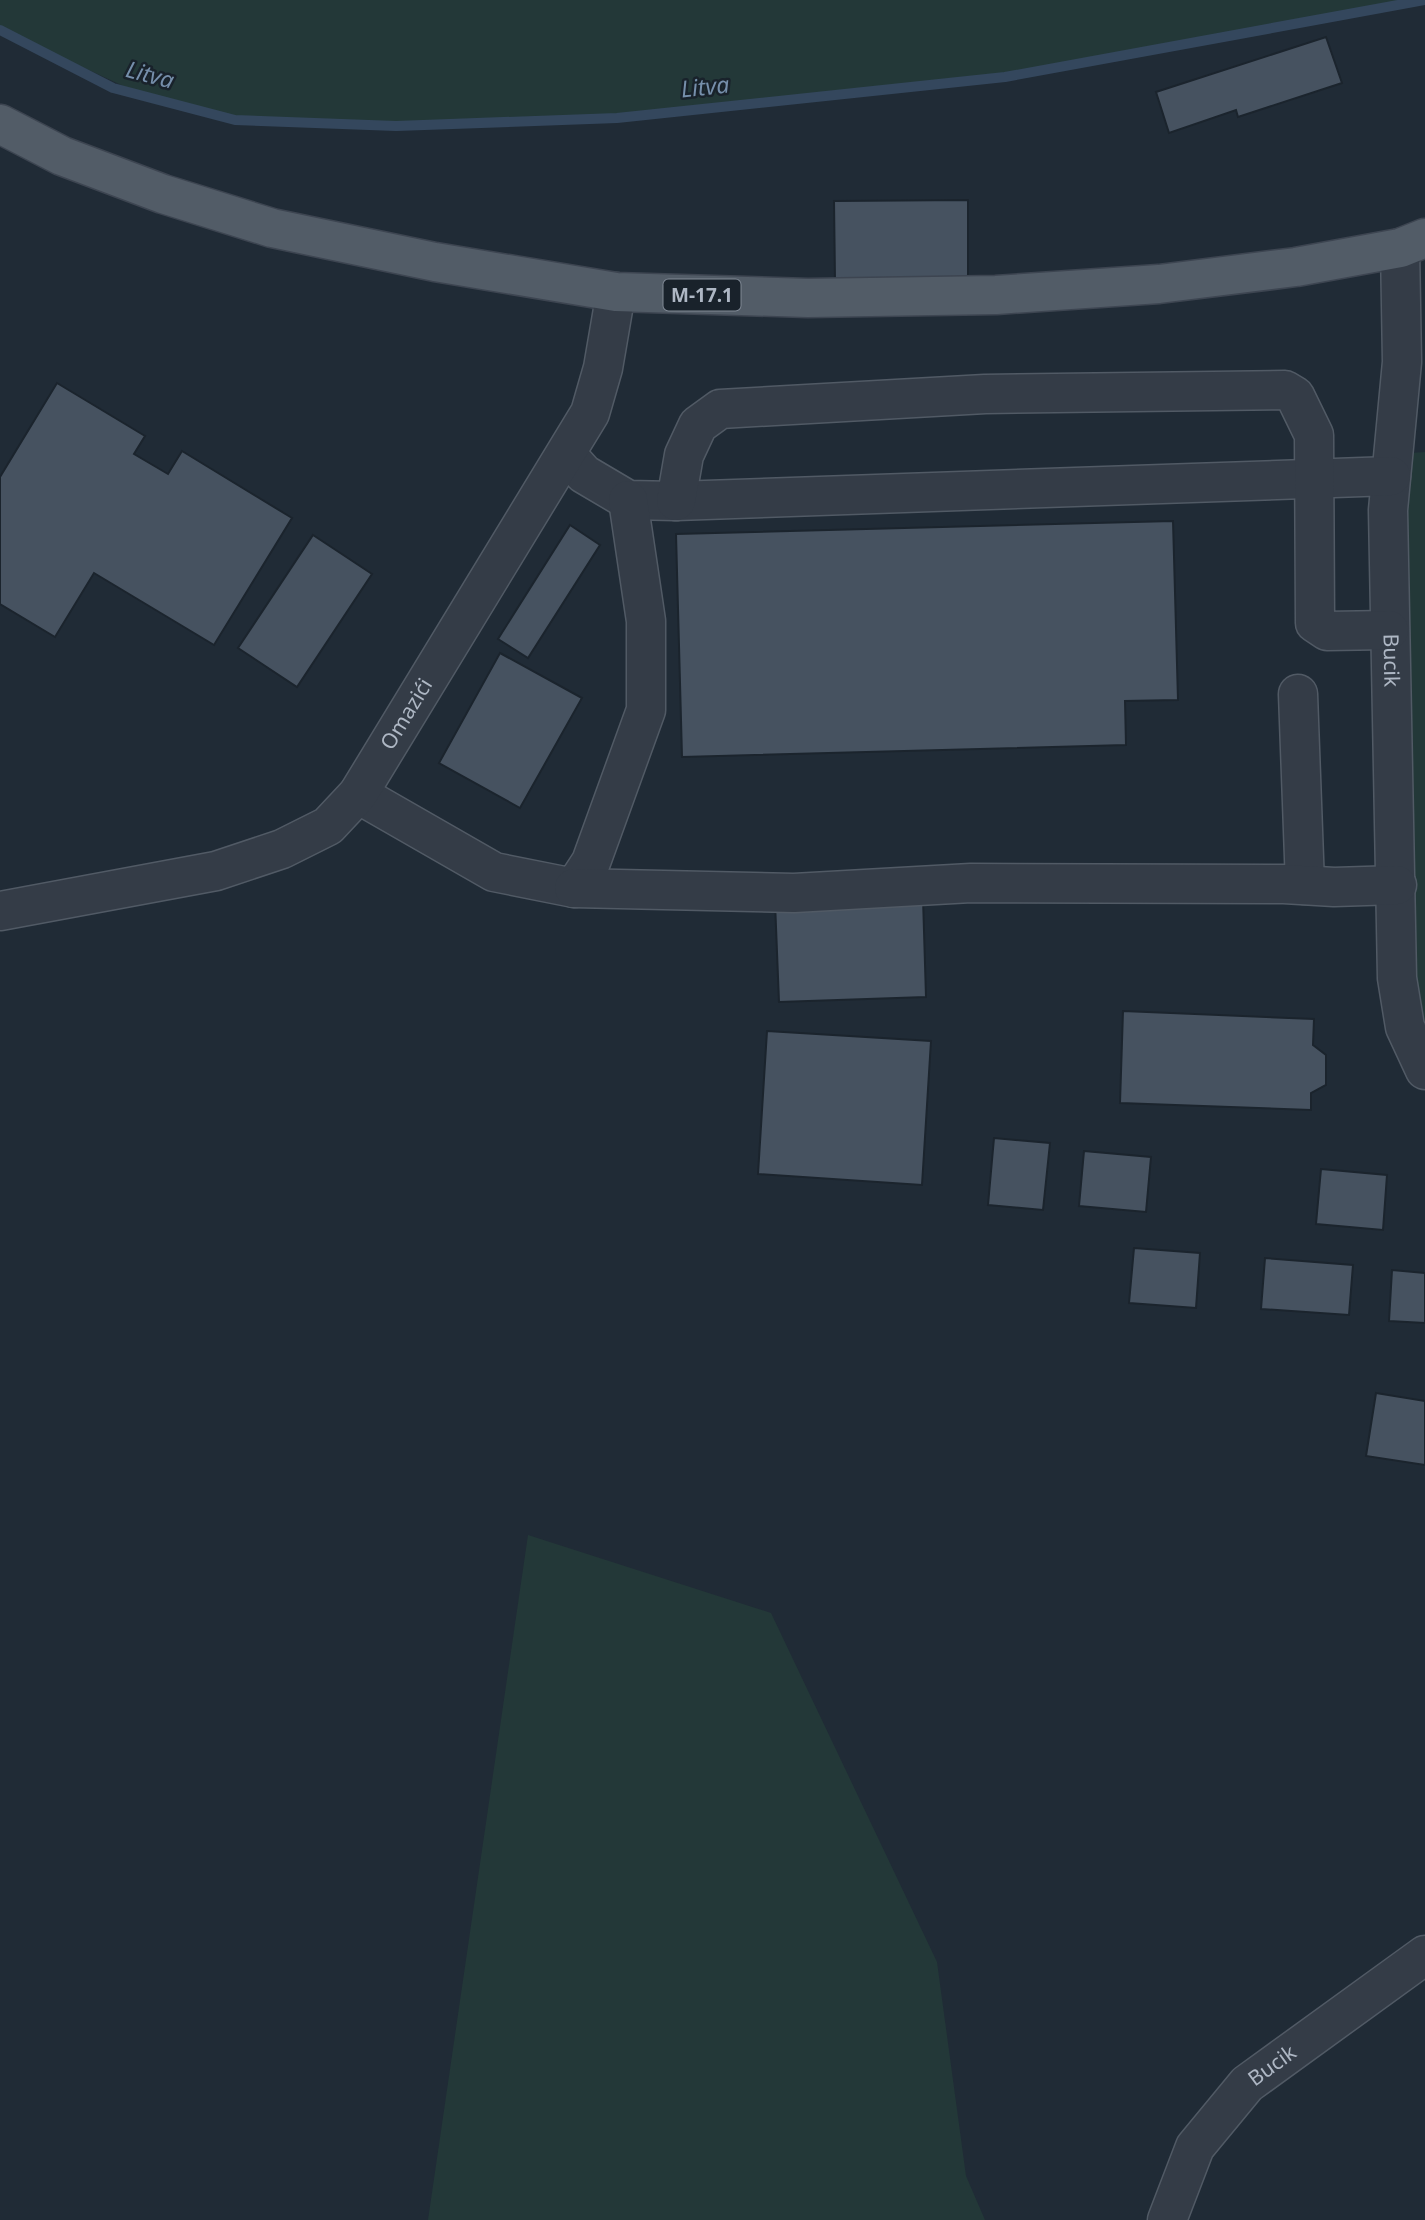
<svg xmlns="http://www.w3.org/2000/svg" width="1425" height="2220" font-family="'Noto Sans',sans-serif">
<style>
.green{fill:#233838}
.lines{fill:none;stroke-linecap:round;stroke-linejoin:round}
.stream{stroke:#34475d;stroke-width:10}
.building{fill:#465260;stroke:#1b242d;stroke-width:2}
.minor-casing{stroke:#515a65;stroke-width:41}
.major-casing{stroke:#3d4551;stroke-width:41}
.minor{stroke:#343c47;stroke-width:38}
.major{stroke:#525c67;stroke-width:38}
.labels{text-anchor:middle;stroke-width:5;stroke-linejoin:round;paint-order:stroke}
.shield{fill:#19222b;stroke:#818a96;stroke-width:2}
.shield-label{font-size:19px;font-weight:bold;fill:#aeb7c4}
.street-label{font-size:21px;fill:#aeb7c4;stroke:#19222b}
.water-label{font-size:23px;font-style:italic;fill:#768fab;stroke:#19222b}
</style>
<rect width="100%" height="100%" fill="#202b36"/>
<!-- green -->
<g class="green">
<polygon points="0,0 1425,0 1005,77 617,118 396,126 235,120 156,101 0,29"/>
<polygon points="1425,452 1425,1022 1415,1022 1396,454"/>
<polygon points="528,1535 771,1613 937,1962 966,2176 985,2220 428,2220"/>
</g>
<g class="lines">
<!-- stream -->
<polyline class="stream" points="0,30 113,88 235,120 396,126 617,118 1005,77 1425,0"/>
</g>
<!-- building -->
<g class="building">
<polygon points="1326,37 1342,83 1238,117 1236,110 1169,133 1156,92"/>
<polygon points="968,200 968,280 835,281 834,201"/>
<polygon points="57,383 145,436 134,454 168,474 182,451 292,518 214,645 94,573 55,637 0,604 0,477"/>
<polygon points="1173,521 1178,700 1125,701 1126,745 682,757 676,534"/>
<polygon points="570,525 600,545 528,658 498,639"/>
<polygon points="313,535 372,574 297,687 238,648"/>
<polygon points="500,653 582,698 520,808 439,763"/>
<polygon points="923,898 926,997 779,1002 775,902"/>
<polygon points="1123,1011 1314,1019 1313,1045 1326,1055 1326,1085 1311,1093 1311,1110 1120,1103"/>
<polygon points="767,1031 931,1041 922,1185 758,1174"/>
<polygon points="994,1138 1050,1143 1043,1210 988,1205"/>
<polygon points="1084,1151 1151,1157 1146,1212 1079,1206"/>
<polygon points="1321,1169 1387,1175 1383,1230 1316,1224"/>
<polygon points="1134,1248 1200,1253 1196,1308 1129,1303"/>
<polygon points="1265,1258 1353,1265 1349,1315 1261,1309"/>
<polygon points="1392,1270 1425,1273 1425,1323 1389,1321"/>
<polygon points="1376,1393 1425,1401 1425,1465 1366,1456"/>
</g>
<g class="lines">
<!-- minor casing -->
<g class="minor-casing">
<g id="minor">
<path id="s1" d="M1400 248 1402 362 1388 510 1397 978 1405 1027 1425 1070"/>
<polyline points="566,454 584,474 628,500 676,501 1391,476"/>
<polyline points="676,501 684,455 698,425 720,409 985,394 1285,390 1295,396 1314,435 1315,623 1327,631 1389,630"/>
<polyline points="1298,694 1305,885"/>
<polyline points="358,794 494,872 574,888 591,862 646,710 646,621 628,500"/>
<polyline points="574,888 794,893 971,883 1284,884 1334,887 1397,885"/>
<path id="s2" d="M0 911 216 871 282 849 328 826 358 794 590 413 603 368 616 292"/>
<path id="s3" d="M1167 2220 1195 2147 1247 2084 1425 1955"/>
</g>
</g>
<!-- major casing -->
<g class="major-casing">
<polyline id="major" points="0,124 62,156 163,194 272,228 435,262 616,292 808,298 996,295 1159,284 1296,267 1400,248 1425,238"/>
</g>
<!-- minor -->
<use href="#minor" class="minor"/>
<!-- major -->
<use href="#major" class="major"/>
</g>
<g class="labels">
<!-- shield labels -->
<rect class="shield" x="663.5" y="279.5" width="77" height="31" rx="5"/>
<g class="shield-label">
<text x="702" y="302">M-17.1</text>
</g>
<!-- street labels -->
<g class="street-label">
<text dy="7" stroke="none"><textPath href="#s1" startOffset="413">Bucik</textPath></text>
<text dy="7" stroke="none"><textPath href="#s2" startOffset="478">Omazići</textPath></text>
<text dy="7" stroke="none"><textPath href="#s3" startOffset="191">Bucik</textPath></text>
</g>
<!-- water labels -->
<g class="water-label">
<text transform="translate(150 75) rotate(15)" y="8">Litva</text>
<text transform="translate(705 87) rotate(-6)" y="8">Litva</text>
</g>
</g>
</svg>
